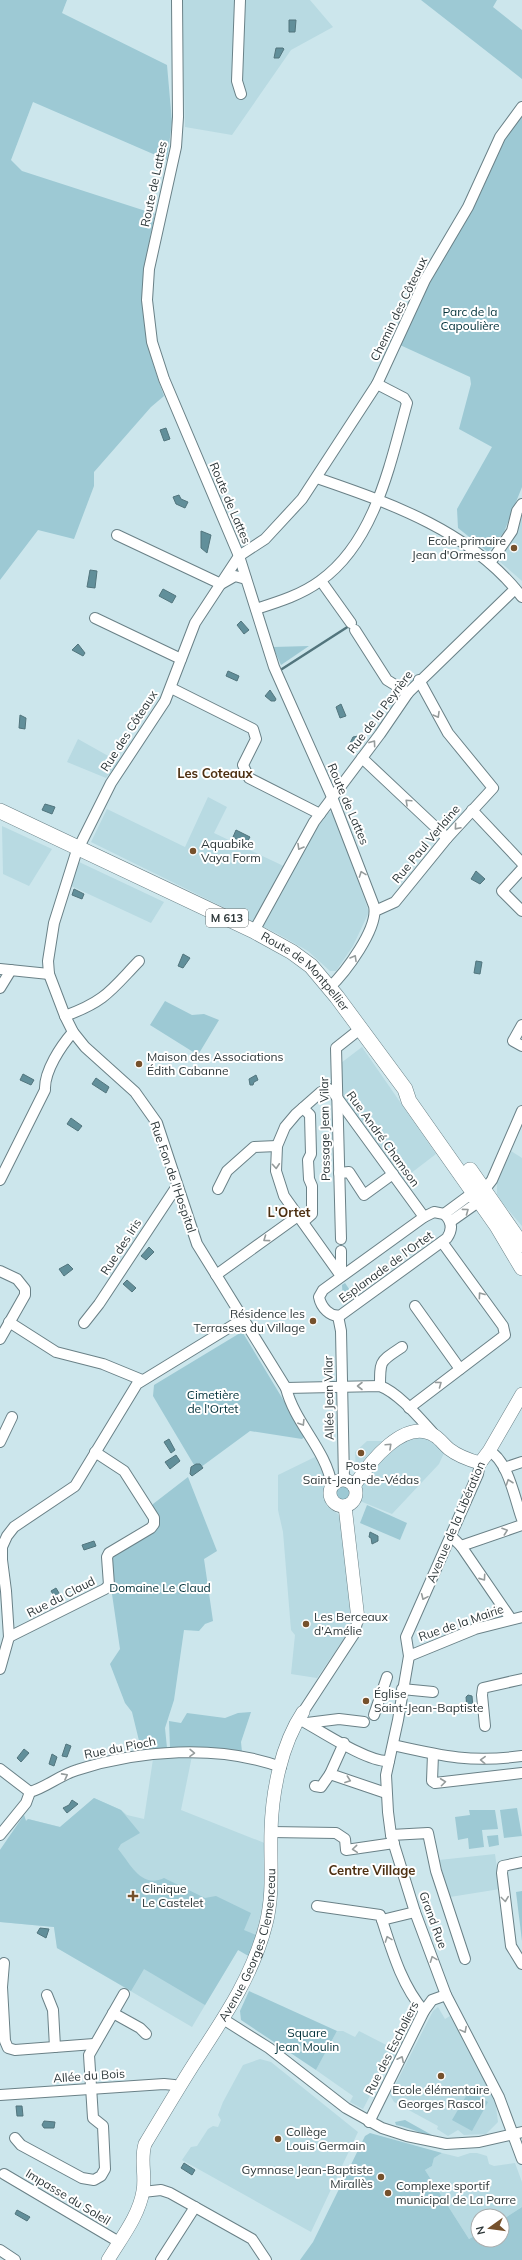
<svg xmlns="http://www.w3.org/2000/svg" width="522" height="2260" font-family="Mulish,sans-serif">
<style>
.built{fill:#b8dae2}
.green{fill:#9dc9d4}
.water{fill:#618f9a;stroke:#52757d}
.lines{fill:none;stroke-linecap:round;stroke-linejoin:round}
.stream{stroke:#52757d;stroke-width:2.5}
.street-casing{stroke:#6a8187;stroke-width:12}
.secondary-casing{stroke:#6a8187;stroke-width:14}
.primary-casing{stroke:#6a8187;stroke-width:16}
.street{stroke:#fff;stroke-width:10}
.secondary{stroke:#fff;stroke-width:13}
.primary{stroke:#fff;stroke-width:15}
.oneway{stroke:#969c9c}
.poi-dot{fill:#76512c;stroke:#fff;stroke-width:1.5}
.labels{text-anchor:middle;stroke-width:4;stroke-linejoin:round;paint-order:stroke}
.shield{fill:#fff;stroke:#6d7475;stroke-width:1}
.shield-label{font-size:11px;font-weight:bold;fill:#2e383a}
.street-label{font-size:12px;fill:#2e383a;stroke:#fff}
.park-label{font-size:12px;fill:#013039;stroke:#fff}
.poi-label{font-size:12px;fill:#2e383a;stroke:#fff;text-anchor:start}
.neighbourhood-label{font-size:13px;font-weight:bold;fill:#4d3012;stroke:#fff}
</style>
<rect width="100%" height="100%" fill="#cce6ec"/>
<!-- built -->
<g class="built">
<polygon points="182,0 310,0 333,27 291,50 232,135 185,127"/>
<polygon points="522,511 522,581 499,561 512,541"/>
<polygon points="78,739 119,762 106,778 67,762"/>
<polygon points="208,797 227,807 214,833 292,870 325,814 333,811 369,912 353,946 336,971 330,971 308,951 278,934 91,842 107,809 185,847"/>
<polygon points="2,826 52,849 29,886 3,874"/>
<polygon points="77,861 164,902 151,923 69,885"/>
<polygon points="362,1047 436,1154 402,1180 341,1097 341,1063"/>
<polygon points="511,1151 522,1158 522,1226 503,1204 497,1194 497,1182"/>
<polygon points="416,1433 430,1440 444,1453 439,1464 392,1514 360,1501 362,1491 359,1484 383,1456"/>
<polygon points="367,1441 385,1441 356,1470 355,1452"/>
<polygon points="317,1456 326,1478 324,1498 327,1506 339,1515 341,1521 350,1604 350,1630 317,1678 291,1674 295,1635 291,1630 283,1532 278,1510 278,1475"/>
<polygon points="192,1756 181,1810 267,1844 270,1875 256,1935 238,1950 192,2027 57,1948 54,1927 0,1922 0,1850 24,1815 26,1821 28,1819 60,1827 94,1798 121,1810 127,1815 144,1819 153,1759"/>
<polygon points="495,1854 500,1889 450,1897 439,1860"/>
<polygon points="438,2007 445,2019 450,2016 495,2098 498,2122 486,2134 464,2135 458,2130 448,2136 437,2129 438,2126 394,2102 390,2095 433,2011"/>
<polygon points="337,2031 343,2031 355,2037 359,2031 398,2051 390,2069 383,2071 363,2109 350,2102 353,2096 316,2070"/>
<polygon points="260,2059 271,2062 358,2132 311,2232 182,2160 191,2147 197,2146 208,2129 213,2126 218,2127 221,2120 218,2115 223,2102 243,2065"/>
<polygon points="442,2153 458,2157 470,2153 477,2153 487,2156 489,2164 494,2166 515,2163 522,2182 522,2207 502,2220 502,2216 478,2216 478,2234 469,2239 425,2170 432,2166 434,2158"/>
</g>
<!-- green -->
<g class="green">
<path d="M0 0H67L62 13 167 65 172 122 167 160 33 102 11 160 22 171 155 214C146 254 140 296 147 337 150 357 157 376 164 396L151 407 94 472V486L74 539 38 530 0 580Z"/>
<polygon points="421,0 497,0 493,7 522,30 522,79"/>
<polygon points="522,110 522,487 504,532 488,552 458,528 457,509 492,447 459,429 471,384 470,377 400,345 423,294 480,194 513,122"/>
<polygon points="309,646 281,665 273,647"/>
<polygon points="165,1001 192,1015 204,1014 219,1020 198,1055 150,1025"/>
<polygon points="345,1283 354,1296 343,1303 342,1285"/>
<polygon points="240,1333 243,1333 305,1436 302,1439 250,1431 197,1470 153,1396 154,1385"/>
<polygon points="188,1477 217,1551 204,1559 213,1621 205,1624 199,1631 184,1630 174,1700 165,1728 167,1748 141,1749 132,1712 125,1703 110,1664 120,1649 112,1594 112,1558 113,1553 153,1529 153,1504"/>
<circle cx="343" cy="1493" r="7"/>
<polygon points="367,1505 407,1523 400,1540 360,1523"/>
<polygon points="251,1712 241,1742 242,1752 211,1748 170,1748 169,1721 181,1723 187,1713 225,1718 238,1713"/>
<path d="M94 1798 121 1810 140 1833 121 1844 118 1849C130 1863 141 1889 164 1878L205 1898 216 1896 251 1913 244 1930 256 1935 252 1958 238 1950 205 2005 144 1969 131 1991 57 1948 54 1927 0 1922V1850L24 1815 26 1821 28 1819 60 1827Z"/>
<polygon points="517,1808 522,1836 504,1838 500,1810"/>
<polygon points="469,1810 495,1810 498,1829 482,1830 484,1847 469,1849 468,1838 458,1840 455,1817 470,1815"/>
<polygon points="498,1835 499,1845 489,1847 487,1836"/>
<polygon points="522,1891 522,1941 516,1892"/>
<polygon points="249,1991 337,2031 316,2070 241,2020 240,2011"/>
<polygon points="469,2091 488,2102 472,2131 452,2120"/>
<path d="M405 2120 439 2139C423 2135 413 2128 396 2125L395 2122Z"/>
<polygon points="370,2133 442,2153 434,2158 432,2166 425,2170 469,2239 478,2234 478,2240 502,2240 502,2220 522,2207 522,2260 300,2260 313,2242 365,2136"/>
</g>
<!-- water -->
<g class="water">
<polygon points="289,20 296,20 295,32 289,32"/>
<polygon points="276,48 283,48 284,49 279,58 274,58"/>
<polygon points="166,428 170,439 164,441 160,430"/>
<polygon points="179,495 181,499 188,502 185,508 176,504 173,497"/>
<polygon points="201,531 211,535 207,553 201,548"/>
<polygon points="90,570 97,571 95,588 87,587"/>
<polygon points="163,589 176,596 172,603 159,596"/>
<polygon points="241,621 249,630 244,634 237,625"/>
<polygon points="78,644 85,653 83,656 72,650"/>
<polygon points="228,671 239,676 237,681 226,676"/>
<polygon points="270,690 276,699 275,701 271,701 265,696"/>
<polygon points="341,704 346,716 340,718 336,707"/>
<polygon points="20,715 26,718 25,729 19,728"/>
<polygon points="358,736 361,742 354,750 349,745 353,737"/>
<polygon points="45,804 55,807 52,814 42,810"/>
<polygon points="236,830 250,837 246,844 233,837"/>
<polygon points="476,871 485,879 480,884 471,879"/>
<polygon points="74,889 84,894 82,899 72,895"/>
<polygon points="183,954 190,958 183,968 178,966"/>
<polygon points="476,961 482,962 480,974 474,973"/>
<polygon points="23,1074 34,1080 31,1085 20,1080"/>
<polygon points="256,1075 258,1080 254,1082 253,1085 250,1085 249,1079"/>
<polygon points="96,1078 109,1087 106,1093 92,1084"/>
<polygon points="71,1118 82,1126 78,1131 67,1124"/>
<polygon points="149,1247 154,1252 146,1260 141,1256"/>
<polygon points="68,1264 73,1269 64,1276 59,1269"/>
<polygon points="127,1280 136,1288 132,1292 123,1284"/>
<polygon points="169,1439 175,1450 171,1453 164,1442"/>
<polygon points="176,1455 180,1461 170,1469 165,1462"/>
<polygon points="196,1464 200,1464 203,1468 192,1476 190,1474 191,1467"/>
<polygon points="370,1532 378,1536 378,1541 372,1544 371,1538 369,1537"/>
<polygon points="94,1541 96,1546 84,1550 82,1545"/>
<polygon points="56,1588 62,1598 57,1601 51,1591"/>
<polygon points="468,1695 472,1696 473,1708 467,1709 466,1697"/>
<polygon points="66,1744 71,1746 67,1757 62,1756"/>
<polygon points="24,1749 29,1753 21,1762 17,1758"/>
<polygon points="52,1754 57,1757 54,1766 49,1764"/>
<polygon points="72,1800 78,1804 67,1813 63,1808 69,1805"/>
<polygon points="40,1928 49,1929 46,1938 37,1933"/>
<polygon points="16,2106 22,2106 23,2116 17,2116"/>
<polygon points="44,2121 55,2122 54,2128 44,2128 42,2125"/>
<polygon points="184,2163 195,2170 192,2175 181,2168"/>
<polygon points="17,2210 30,2217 27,2221 15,2214"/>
</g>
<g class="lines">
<!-- stream -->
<polyline class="stream" points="282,669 349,626"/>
<!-- street casing -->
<g class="street-casing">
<g id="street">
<path d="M177 0 178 117 176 147 149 269 147 300 152 342 164 379 239 556 274 667 332 797 374 906C379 928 345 973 329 988"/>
<polyline points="240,0 237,81 241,94"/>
<path d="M317 478C393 504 472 532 522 597"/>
<polyline points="117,535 221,584 235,576 246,579"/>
<polyline points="490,563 512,531 517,511 522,504"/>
<polyline points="321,581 351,623"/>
<path d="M256 609C278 602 301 595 320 581 375 542 390 464 407 403L404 398 377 384"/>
<polyline points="95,618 181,659"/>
<polyline points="355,630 387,680 408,693"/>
<polyline points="171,688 253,729 256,739 243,765 249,778 320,814"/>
<polyline points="362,758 447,838"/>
<polyline points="472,810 522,863"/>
<polyline points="522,869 502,891 522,911"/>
<polyline points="375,911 395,902 447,838 493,788 448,733 419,680"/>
<polyline points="254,931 314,822 380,734 408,693 515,589"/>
<polyline points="0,969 49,974"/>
<polyline points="0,988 11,970"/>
<path d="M65 1016C106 1001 111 990 139 961"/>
<polyline points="522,1025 513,1041 522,1046"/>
<polyline points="339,1173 349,1172 364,1195 393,1174"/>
<path d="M0 1180 45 1090C44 1071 61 1046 73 1032"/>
<polyline points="218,1189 227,1171 254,1147 277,1146"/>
<polyline points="485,1189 492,1180 522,1111"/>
<path d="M434 1212 444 1214C452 1221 453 1229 447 1238L341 1315C330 1318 321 1307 319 1297L323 1290 424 1217Z"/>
<polyline points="444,1214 467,1197 476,1196 474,1205 450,1222"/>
<polyline points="303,1222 312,1214 312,1186 309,1179 308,1160 311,1154 310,1115 303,1108"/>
<polyline points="341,1239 336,1048 360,1029"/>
<polyline points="341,1251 341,1276"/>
<polyline points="0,1271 17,1279 25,1289 25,1295 0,1339"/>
<polyline points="216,1275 298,1216"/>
<polyline points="341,1276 284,1196 276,1171 277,1146 285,1127 296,1114 321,1092 329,1089 333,1092 424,1217"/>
<polyline points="415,1306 460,1369"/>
<polyline points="338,1316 341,1331 344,1480"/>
<polyline points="9,1322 56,1352 103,1364 142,1380"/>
<polyline points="84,1323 99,1304 177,1186"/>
<path d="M380 1386C380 1359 380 1362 402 1347"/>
<path d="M286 1388 380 1386C399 1393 421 1420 434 1434"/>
<polyline points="409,1408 505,1335 503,1326 442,1242"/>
<polyline points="0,1442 12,1417"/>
<path d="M489 1451C508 1460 515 1500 522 1519"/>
<polyline points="480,1463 478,1474 406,1637 409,1656 398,1720 386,1775 388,1812 391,1835 415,1912 446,1995 499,2097 522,2159"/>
<polyline points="504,1468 522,1462"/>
<path d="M332 1486C326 1449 295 1424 286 1388L197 1244 157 1123 135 1092 85 1047 73 1032 65 1016 49 974 48 961 54 923 76 853 111 783 165 701 195 623 239 556 265 539 302 499 377 384 425 280 468 207 500 137 522 107"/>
<polyline points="451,1536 461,1546 511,1619"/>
<polyline points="461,1546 522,1525"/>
<polyline points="9,1637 105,1589 109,1585 107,1557 109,1553 151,1528 154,1524 154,1518 124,1471 95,1452"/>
<polyline points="409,1656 475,1629 522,1617"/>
<polyline points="0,1669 9,1637 6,1591 2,1560 2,1547 7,1536 14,1527 75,1486 137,1384 243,1319"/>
<polyline points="402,1689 433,1692"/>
<polyline points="303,1712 354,1634 358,1619"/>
<polyline points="374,1715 387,1677"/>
<path d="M299 1719C318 1729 368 1763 389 1761"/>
<polyline points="307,1723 339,1719 364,1722"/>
<polyline points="485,1726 482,1695 483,1688 522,1679"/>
<polyline points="344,1743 330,1774 386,1793"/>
<path d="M393 1745C442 1756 471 1763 522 1756"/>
<polyline points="433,1754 432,1781 435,1783 522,1773"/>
<polyline points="0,1769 30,1792"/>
<polyline points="315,1786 321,1787 330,1774"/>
<path d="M30 1792C47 1787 60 1775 77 1770 139 1750 218 1744 281 1767"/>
<polyline points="271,1832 336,1833 345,1839 346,1850 394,1843"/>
<polyline points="0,1835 26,1803 30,1792"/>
<polyline points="391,1835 428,1833 436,1871 465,1959"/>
<polyline points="522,1862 503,1866 502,1873 511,1946 522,1964"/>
<polyline points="317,1906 380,1915 382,1920"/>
<path d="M415 1912 382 1920C392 1951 402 1986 424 2011"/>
<polyline points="4,1963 2,1987 5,2041 8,2048 15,2050 94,2044"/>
<polyline points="47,1995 53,2010 55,2047"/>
<polyline points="113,2013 140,2028 146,2034"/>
<polyline points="223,2019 269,2048 346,2108 382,2128 407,2136 446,2144 479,2142 522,2132"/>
<polyline points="0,2095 164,2084 174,2085 179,2088"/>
<polyline points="369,2122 424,2011 432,2000 446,1995"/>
<polyline points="15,2138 21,2145 82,2178 94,2180 101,2176 105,2169 103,2126 93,2118 89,2055 124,1994"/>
<polyline points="4,2174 119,2242"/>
<polyline points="143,2192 161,2190 170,2193 252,2239 266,2260"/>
<polyline points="0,2250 15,2260"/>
<polyline points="161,2260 195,2207"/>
</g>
</g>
<!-- secondary casing -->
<g class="secondary-casing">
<g id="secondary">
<circle cx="343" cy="1493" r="13"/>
<path d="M354 1486C369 1463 405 1416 435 1436 440 1439 444 1445 449 1449 458 1456 469 1460 480 1463L489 1451 522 1394"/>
<polyline points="345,1506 358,1619"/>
<path id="s1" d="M108 2260C121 2238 139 2216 143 2191 146 2175 140 2160 145 2144 162 2116 179 2087 197 2059 225 2016 253 1975 266 1924 274 1893 270 1862 271 1831 272 1792 281 1745 303 1712"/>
</g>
</g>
<!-- primary casing -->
<g class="primary-casing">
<g id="primary">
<path id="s2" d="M0 811 254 931 292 952 311 966 337 997 405 1089 409 1101 497 1226 522 1268"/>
<polyline points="470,1170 522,1245"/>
</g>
</g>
<!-- street -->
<use href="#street" class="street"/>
<!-- secondary -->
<use href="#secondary" class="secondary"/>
<!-- primary -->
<use href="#primary" class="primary"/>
</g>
<!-- one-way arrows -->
<defs><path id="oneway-chevron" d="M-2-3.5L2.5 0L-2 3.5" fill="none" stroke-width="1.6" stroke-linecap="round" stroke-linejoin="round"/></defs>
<g class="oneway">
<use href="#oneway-chevron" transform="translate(437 715) rotate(60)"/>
<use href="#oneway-chevron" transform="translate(373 743) rotate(-54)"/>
<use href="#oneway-chevron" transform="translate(408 802) rotate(-137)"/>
<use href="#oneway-chevron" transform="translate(457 827) rotate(131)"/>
<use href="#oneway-chevron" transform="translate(300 847) rotate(120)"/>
<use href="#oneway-chevron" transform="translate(362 874) rotate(-110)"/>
<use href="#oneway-chevron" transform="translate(354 958) rotate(-60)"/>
<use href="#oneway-chevron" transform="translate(276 1166) rotate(86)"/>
<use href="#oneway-chevron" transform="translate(466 1211) rotate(-36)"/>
<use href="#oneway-chevron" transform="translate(266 1239) rotate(144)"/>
<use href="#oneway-chevron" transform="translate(481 1295) rotate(-126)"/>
<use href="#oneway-chevron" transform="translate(439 1384) rotate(-36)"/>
<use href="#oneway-chevron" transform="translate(360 1386) rotate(180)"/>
<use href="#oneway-chevron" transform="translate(302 1423) rotate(58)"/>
<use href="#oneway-chevron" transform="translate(389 1446) rotate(-43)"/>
<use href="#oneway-chevron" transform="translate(509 1482) rotate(-109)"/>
<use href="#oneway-chevron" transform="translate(505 1531) rotate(-19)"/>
<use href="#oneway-chevron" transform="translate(483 1578) rotate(55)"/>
<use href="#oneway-chevron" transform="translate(424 1597) rotate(114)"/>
<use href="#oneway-chevron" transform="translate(192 1753) rotate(1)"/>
<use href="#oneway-chevron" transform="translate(483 1760) rotate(-178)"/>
<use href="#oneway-chevron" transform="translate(65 1776) rotate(-28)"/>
<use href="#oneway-chevron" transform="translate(348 1780) rotate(20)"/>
<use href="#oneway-chevron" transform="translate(443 1782) rotate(-7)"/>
<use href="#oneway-chevron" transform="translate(355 1849) rotate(175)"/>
<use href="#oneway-chevron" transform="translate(505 1899) rotate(83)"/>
<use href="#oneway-chevron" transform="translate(388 1939) rotate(-110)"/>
<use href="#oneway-chevron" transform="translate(433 1959) rotate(-111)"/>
<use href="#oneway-chevron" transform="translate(464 2030) rotate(62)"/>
<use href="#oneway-chevron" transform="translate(401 2059) rotate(-64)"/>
</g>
<!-- markers -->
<g class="poi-dot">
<circle cx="514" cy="548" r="4"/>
<circle cx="193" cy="851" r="4"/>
<circle cx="139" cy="1064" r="4"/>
<circle cx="313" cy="1321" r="4"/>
<circle cx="361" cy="1453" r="4"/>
<circle cx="306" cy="1624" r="4"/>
<circle cx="366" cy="1701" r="4"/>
<path d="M131 1890h4v4h4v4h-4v4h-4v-4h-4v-4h4z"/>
<circle cx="441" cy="2076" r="4"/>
<circle cx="278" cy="2139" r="4"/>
<circle cx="381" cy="2177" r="4"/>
<circle cx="388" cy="2193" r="4"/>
</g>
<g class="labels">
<!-- shield labels -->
<rect class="shield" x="206" y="909" width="42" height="18" rx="3"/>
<g class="shield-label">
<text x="227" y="922">M 613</text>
</g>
<!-- street labels -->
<g class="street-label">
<text transform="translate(154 184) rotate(-78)" y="4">Route de Lattes</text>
<text transform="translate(399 309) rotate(-64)" y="4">Chemin des Côteaux</text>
<text transform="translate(230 503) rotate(67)" y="4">Route de Lattes</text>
<text transform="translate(380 712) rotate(-53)" y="4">Rue de la Peyrière</text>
<text transform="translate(129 731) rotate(-57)" y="4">Rue des Côteaux</text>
<text transform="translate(348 804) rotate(67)" y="4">Route de Lattes</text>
<text transform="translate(426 844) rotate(-50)" y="4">Rue Paul Verlaine</text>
<text dy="4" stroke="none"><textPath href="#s2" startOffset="347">Route de Montpellier</textPath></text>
<text transform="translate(325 1129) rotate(-91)" y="4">Passage Jean Vilar</text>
<text transform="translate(383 1139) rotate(54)" y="4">Rue André Chamson</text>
<text transform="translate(173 1177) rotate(71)" y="4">Rue Fon de l'Hospital</text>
<text transform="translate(121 1247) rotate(-57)" y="4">Rue des Iris</text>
<text transform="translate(386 1267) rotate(-36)" y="4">Esplanade de l'Ortet</text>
<text transform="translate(329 1398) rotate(-91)" y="4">Allée Jean Vilar</text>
<text transform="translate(456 1522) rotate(-67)" y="4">Avenue de la Libération</text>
<text transform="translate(61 1597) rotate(-27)" y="4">Rue du Claud</text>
<text transform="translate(461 1623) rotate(-19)" y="4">Rue de la Mairie</text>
<text transform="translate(120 1748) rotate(-11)" y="4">Rue du Pioch</text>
<text transform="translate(433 1920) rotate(70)" y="4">Grand Rue</text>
<text dy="4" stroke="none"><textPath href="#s1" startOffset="352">Avenue Georges Clemenceau</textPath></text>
<text transform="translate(392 2048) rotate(-63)" y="4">Rue des Escholiers</text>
<text transform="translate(89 2076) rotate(-4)" y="4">Allée du Bois</text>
<text transform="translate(68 2197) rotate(31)" y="4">Impasse du Soleil</text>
</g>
<!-- park labels -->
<g class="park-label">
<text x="470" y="316">Parc de la<tspan x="470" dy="14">Capoulière</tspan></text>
<text x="213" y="1399">Cimetière<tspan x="213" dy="14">de l'Ortet</tspan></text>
<text x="160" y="1592">Domaine Le Claud</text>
<text x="307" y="2037">Square<tspan x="307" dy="14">Jean Moulin</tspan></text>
</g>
<!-- poi labels -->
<g class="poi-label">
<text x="506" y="545" text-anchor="end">Ecole primaire<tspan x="506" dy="14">Jean d'Ormesson</tspan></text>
<text x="201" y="848">Aquabike<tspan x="201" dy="14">Vaya Form</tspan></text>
<text x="147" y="1061">Maison des Associations<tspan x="147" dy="14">Édith Cabanne</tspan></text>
<text x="305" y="1318" text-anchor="end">Résidence les<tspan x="305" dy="14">Terrasses du Village</tspan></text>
<text x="361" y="1470" text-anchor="middle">Poste<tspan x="361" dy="14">Saint-Jean-de-Védas</tspan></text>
<text x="314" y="1621">Les Berceaux<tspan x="314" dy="14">d'Amélie</tspan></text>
<text x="374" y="1698">Église<tspan x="374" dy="14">Saint-Jean-Baptiste</tspan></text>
<text x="142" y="1893">Clinique<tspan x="142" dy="14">Le Castelet</tspan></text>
<text x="441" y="2094" text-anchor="middle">Ecole élémentaire<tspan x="441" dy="14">Georges Rascol</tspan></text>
<text x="286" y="2136">Collège<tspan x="286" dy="14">Louis Germain</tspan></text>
<text x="373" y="2174" text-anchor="end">Gymnase Jean-Baptiste<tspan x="373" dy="14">Mirallès</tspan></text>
<text x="396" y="2190">Complexe sportif<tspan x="396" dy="14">municipal de La Parre</tspan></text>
</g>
<!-- neighbourhood labels -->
<g class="neighbourhood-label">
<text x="215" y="778">Les Coteaux</text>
<text x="289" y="1217">L'Ortet</text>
<text x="372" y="1875">Centre Village</text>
</g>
</g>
<!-- north arrow -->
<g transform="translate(490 2228) rotate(256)"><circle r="19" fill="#ffffff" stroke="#abafb0"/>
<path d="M0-3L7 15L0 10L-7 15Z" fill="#76512c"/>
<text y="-6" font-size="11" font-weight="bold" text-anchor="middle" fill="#2e383a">N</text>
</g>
</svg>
